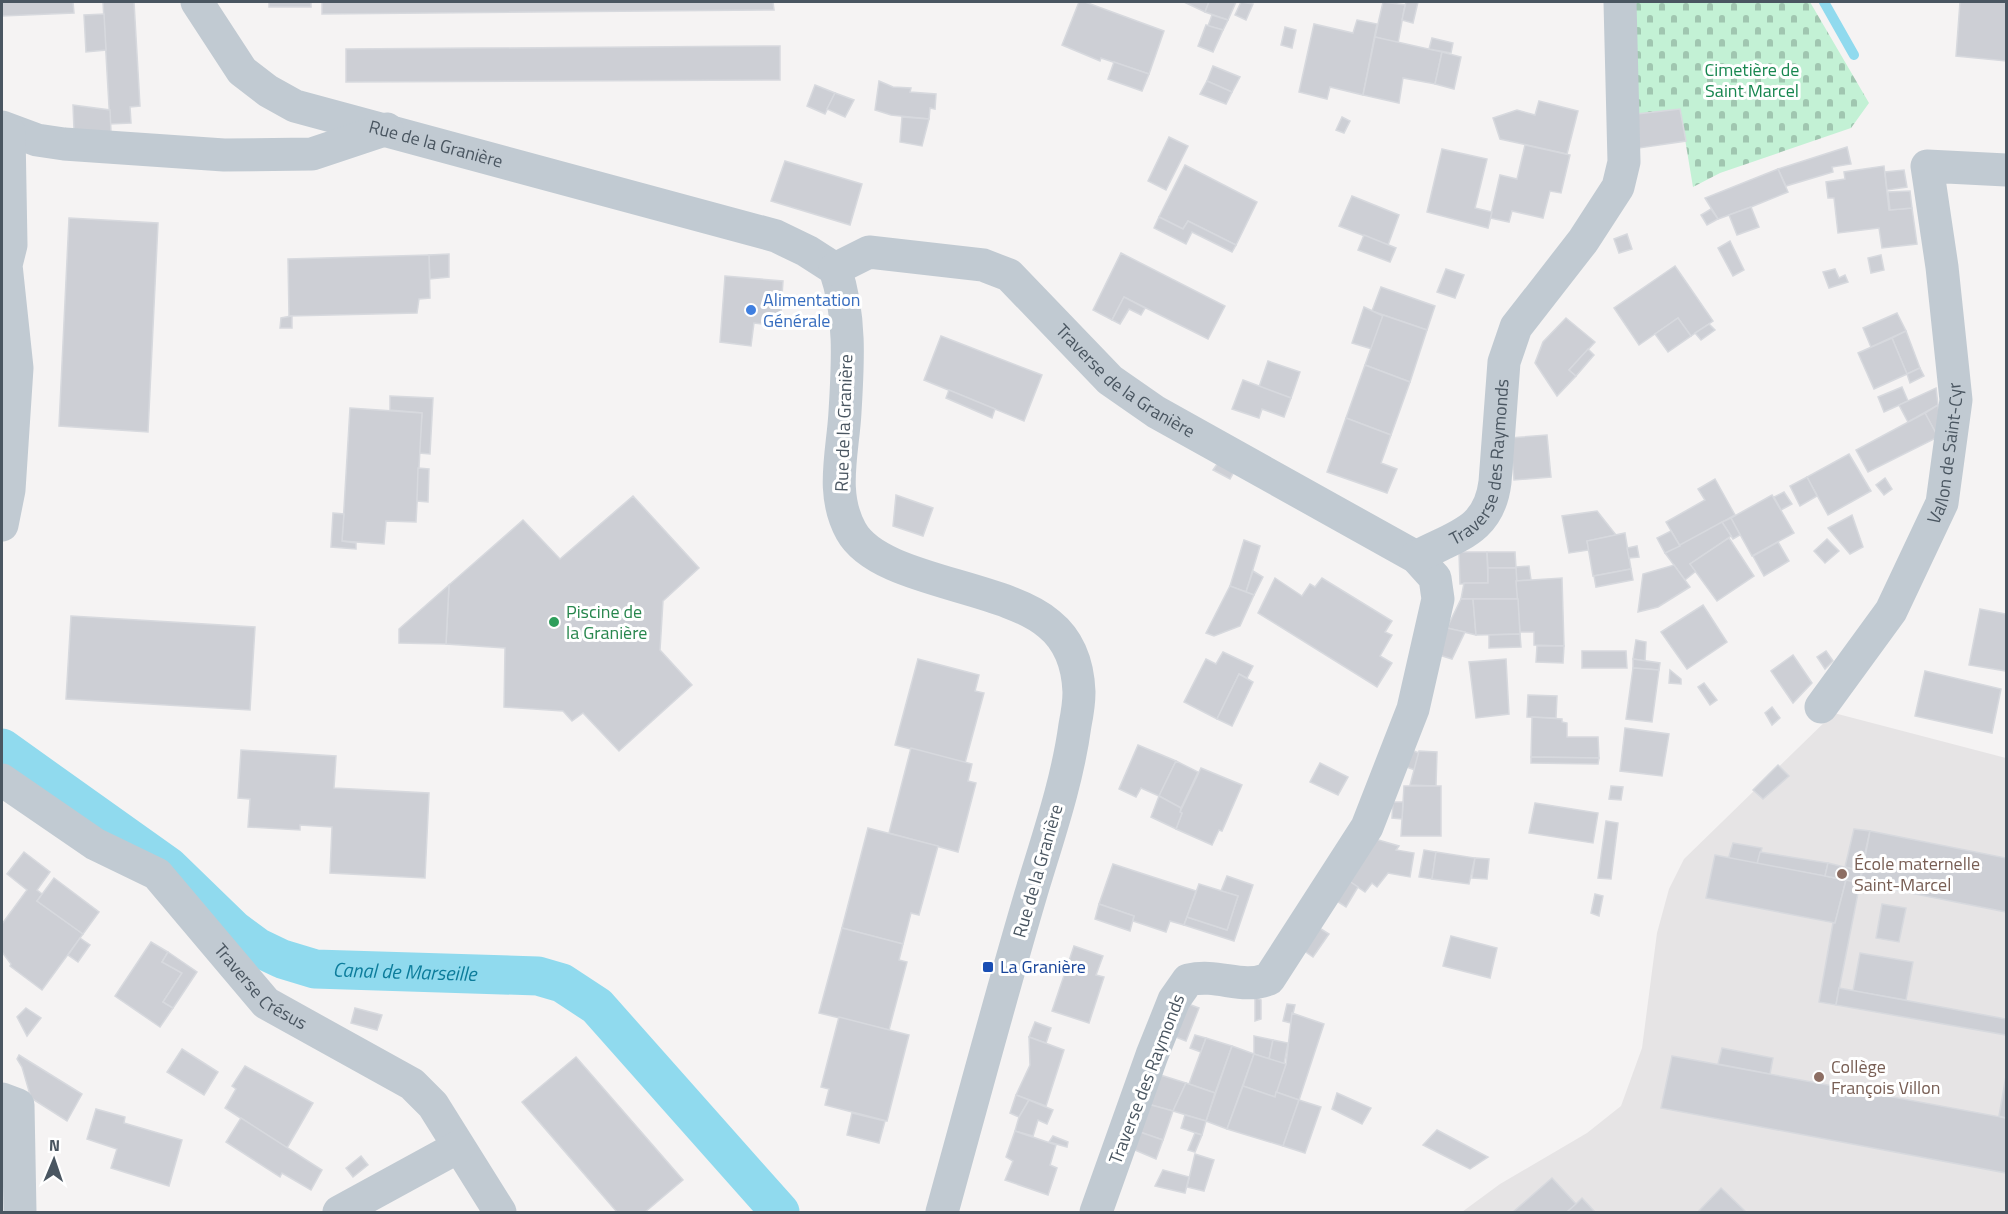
<svg xmlns="http://www.w3.org/2000/svg" width="2008" height="1214" font-family="'Titillium Web',sans-serif">
<style>
.education{fill:#e6e4e5}
.cemetery{fill:url(#cemetery-stones)}
.lines{fill:none;stroke-linecap:round;stroke-linejoin:round}
.stream{stroke:#90daee;stroke-width:10}
.canal{stroke:#90daee;stroke-width:39}
.building{fill:#cdcfd5;stroke:#d7d9de;stroke-width:1.5}
.minor{stroke:#c1cad2;stroke-width:33}
.shop-dot{fill:#3f7fe0;stroke:#fff;stroke-width:2}
.leisure-dot{fill:#2e9e5b;stroke:#fff;stroke-width:2}
.education-dot{fill:#8d6e63;stroke:#fff;stroke-width:2}
.transit-dot{fill:#1a4fb4;stroke:#fff;stroke-width:2}
.labels{text-anchor:middle;stroke-width:6;stroke-linejoin:round;paint-order:stroke}
.park-label{font-size:18px;fill:#17864f;stroke:#fff}
.street-label{font-size:18px;fill:#4a5661;stroke:#fff}
.shop-label{font-size:18px;fill:#366cbe;stroke:#fff;text-anchor:start}
.leisure-label{font-size:18px;fill:#27864d;stroke:#fff;text-anchor:start}
.education-label{font-size:18px;fill:#785e54;stroke:#fff;text-anchor:start}
.transit-label{font-size:18px;fill:#164399;stroke:#fff;text-anchor:start}
.water-label{font-size:20px;font-style:italic;fill:#0c7c9b;stroke:#fff}
</style>
<defs>
<pattern id="cemetery-stones" width="16" height="16" patternUnits="userSpaceOnUse" patternTransform="scale(1.5)"><rect width="16" height="16" fill="#c3f1d5"/><path d="M2 7V4a2 2 0 0 1 4 0v3zM10 15v-3a2 2 0 0 1 4 0v3z" fill="#a0c6b0"/></pattern>
</defs>
<rect width="100%" height="100%" fill="#f5f3f3"/>
<!-- education -->
<polygon class="education" points="1834,713 2006,758 2006,1212 1462,1212 1500,1184 1587,1133 1621,1106 1642,1048 1657,933 1669,889 1684,859"/>
<!-- cemetery -->
<polygon class="cemetery" points="1633,2 1810,2 1869,103 1851,128 1720,173 1693,187 1680,109 1637,114"/>
<g class="lines">
<!-- stream -->
<polyline class="stream" points="1824,2 1854,55"/>
<!-- canal -->
<path class="canal" id="s1" d="M2 748 169 867 234 930 257 947 282 959 315 969 538 976 562 983 597 1006 780 1212"/>
</g>
<!-- building -->
<g class="building">
<polygon points="2,2 73,2 74,13 2,16"/>
<polygon points="103,2 134,2 140,106 130,107 131,123 110,124"/>
<rect x="269" y="2" width="42" height="5"/>
<polygon points="322,2 773,2 774,10 322,14"/>
<polygon points="1079,2 1085,2 1164,31 1149,74 1101,58 1100,61 1062,45"/>
<polygon points="1184,2 1209,2 1205,12"/>
<polygon points="1209,2 1236,2 1228,20 1205,12"/>
<polygon points="1241,2 1253,4 1246,20 1235,15"/>
<polygon points="1383,2 1405,5 1398,43 1375,37"/>
<polygon points="1406,2 1418,2 1413,23 1402,20"/>
<polygon points="1960,2 2006,2 2006,61 1956,56"/>
<polygon points="104,14 106,50 86,52 84,15"/>
<polygon points="1212,15 1228,20 1223,30 1208,26"/>
<polygon points="1357,20 1377,24 1363,95 1330,87 1327,99 1299,92 1314,24 1353,33"/>
<polygon points="1206,25 1223,30 1213,52 1198,46"/>
<polygon points="1285,27 1296,30 1292,48 1281,45"/>
<polygon points="1375,37 1442,52 1435,84 1403,78 1399,103 1363,95"/>
<polygon points="1432,38 1453,43 1451,53 1429,49"/>
<polygon points="780,46 780,80 346,82 346,49"/>
<polygon points="1442,52 1461,57 1454,89 1435,84"/>
<polygon points="1114,62 1149,74 1142,91 1108,79"/>
<polygon points="1213,66 1240,77 1232,92 1207,81"/>
<polygon points="879,81 893,87 911,88 910,92 936,94 935,109 930,108 929,119 891,115 875,110"/>
<polygon points="1207,81 1232,92 1226,104 1200,94"/>
<polygon points="815,85 835,93 825,114 807,106"/>
<polygon points="835,93 854,100 845,117 827,109"/>
<polygon points="1539,101 1578,111 1567,154 1500,139 1493,118 1517,110 1535,115"/>
<polygon points="73,105 110,110 111,132 74,130"/>
<polygon points="1680,109 1686,141 1639,148 1637,114"/>
<polygon points="902,117 929,119 922,146 900,142"/>
<polygon points="1342,117 1350,121 1344,133 1336,130"/>
<polygon points="1169,137 1188,146 1166,190 1148,181"/>
<polygon points="1525,145 1570,155 1561,193 1550,191 1543,218 1512,211 1509,222 1490,218 1500,175 1517,179"/>
<polygon points="1847,147 1851,164 1832,167 1833,172 1786,186 1778,169"/>
<polygon points="1442,149 1487,159 1475,208 1492,212 1488,228 1427,212"/>
<polygon points="785,161 862,184 850,225 771,201"/>
<polygon points="1185,165 1257,202 1236,245 1188,221 1183,229 1159,217"/>
<polygon points="1884,166 1889,210 1912,208 1917,244 1882,248 1879,228 1838,233 1834,198 1828,198 1826,182 1845,179 1844,172"/>
<polygon points="1778,169 1788,192 1751,207 1718,219 1705,198"/>
<polygon points="1904,170 1907,187 1887,190 1885,172"/>
<polygon points="1910,191 1912,208 1890,210 1888,192"/>
<polygon points="1352,196 1399,215 1388,245 1339,226"/>
<polygon points="1751,207 1759,227 1737,235 1729,215"/>
<polygon points="1711,209 1718,219 1707,225 1701,215"/>
<polygon points="1159,217 1183,229 1188,221 1236,245 1232,252 1192,232 1186,244 1154,228"/>
<polygon points="69,218 158,223 148,432 59,426"/>
<polygon points="1627,234 1632,249 1619,253 1614,239"/>
<polygon points="1364,235 1396,248 1390,262 1358,250"/>
<polygon points="1730,241 1744,270 1733,276 1718,248"/>
<polygon points="1121,253 1225,306 1208,339 1124,297 1112,320 1093,310"/>
<polygon points="449,254 449,277 430,279 429,255"/>
<polygon points="429,255 430,298 419,299 417,313 289,316 288,259"/>
<polygon points="1881,255 1884,270 1871,273 1868,258"/>
<polygon points="1675,266 1713,321 1691,336 1678,318 1639,345 1614,308"/>
<polygon points="1446,269 1464,275 1455,298 1437,292"/>
<polygon points="1835,269 1839,278 1845,275 1848,282 1829,288 1823,272"/>
<polygon points="725,276 783,281 780,326 754,323 751,346 720,342"/>
<polygon points="1381,287 1435,306 1427,330 1372,311"/>
<polygon points="1124,297 1145,308 1141,315 1129,309 1120,324 1112,320"/>
<polygon points="1364,307 1383,316 1372,349 1352,343"/>
<polygon points="1897,313 1906,331 1871,347 1863,328"/>
<polygon points="1383,315 1427,330 1410,382 1365,365"/>
<polygon points="292,316 292,328 280,328 281,318"/>
<polygon points="1566,318 1595,342 1569,370 1576,376 1557,396 1535,363 1543,342"/>
<polygon points="1678,318 1691,336 1668,352 1655,334"/>
<polygon points="1709,324 1715,330 1701,340 1695,333"/>
<polygon points="1906,331 1920,368 1907,374 1892,338"/>
<polygon points="941,336 1042,375 1024,421 924,380"/>
<polygon points="1892,338 1907,374 1874,389 1858,353"/>
<polygon points="1588,349 1594,355 1576,376 1569,370"/>
<polygon points="1268,361 1300,372 1291,398 1259,387"/>
<polygon points="1365,365 1410,382 1391,435 1346,418"/>
<polygon points="1920,368 1924,376 1910,383 1907,374"/>
<polygon points="1243,380 1291,398 1284,417 1262,409 1259,418 1232,409"/>
<polygon points="1902,387 1908,401 1884,412 1878,397"/>
<polygon points="1936,388 1938,405 1908,422 1899,405"/>
<polygon points="949,390 995,409 992,418 946,398"/>
<polygon points="390,396 433,398 430,454 419,453 422,413 390,410"/>
<polygon points="1938,405 1940,420 1938,437 1925,413"/>
<polygon points="350,408 422,413 416,522 386,521 384,544 342,541"/>
<polygon points="1925,413 1938,437 1868,472 1856,450"/>
<polygon points="1346,418 1391,435 1381,463 1397,469 1387,493 1327,472"/>
<polygon points="1547,435 1551,477 1514,480 1510,438"/>
<polygon points="1849,454 1871,491 1828,515 1807,477"/>
<polygon points="1220,460 1236,468 1230,479 1213,470"/>
<polygon points="418,468 429,469 428,502 417,501"/>
<polygon points="1807,477 1817,496 1800,506 1790,486"/>
<polygon points="1885,478 1892,489 1884,495 1876,485"/>
<polygon points="1715,479 1735,515 1680,546 1666,522 1705,500 1698,489"/>
<polygon points="1784,492 1792,504 1781,510 1774,497"/>
<polygon points="896,495 933,508 923,536 893,526"/>
<polygon points="1772,495 1794,533 1752,556 1731,518"/>
<polygon points="633,496 699,568 663,601 660,650 692,685 619,751 583,713 572,721 563,711 504,707 505,648 446,644 449,585 523,520 560,559"/>
<polygon points="1597,511 1616,535 1587,541 1589,550 1569,553 1562,516"/>
<polygon points="333,513 344,514 342,541 356,543 356,549 331,547"/>
<polygon points="1852,515 1863,547 1850,554 1828,528"/>
<polygon points="1731,518 1740,535 1733,539 1722,522"/>
<polygon points="1722,522 1731,536 1690,564 1696,571 1685,580 1665,553"/>
<polygon points="1671,531 1680,546 1665,553 1657,538"/>
<polygon points="1625,533 1631,569 1593,576 1587,541"/>
<polygon points="1729,538 1754,576 1717,601 1690,564"/>
<polygon points="1827,539 1839,551 1825,563 1814,551"/>
<polygon points="1244,540 1260,546 1246,592 1230,586"/>
<polygon points="1778,542 1789,561 1764,576 1753,556"/>
<polygon points="1637,546 1639,557 1629,558 1627,548"/>
<polygon points="1459,552 1487,552 1488,583 1460,584"/>
<polygon points="1487,552 1515,552 1516,568 1488,568"/>
<polygon points="1674,565 1690,587 1658,607 1638,612 1643,574"/>
<polygon points="1529,566 1531,580 1516,581 1516,567"/>
<polygon points="1488,568 1516,568 1518,599 1461,599 1464,583 1488,583"/>
<polygon points="1631,569 1633,580 1596,587 1594,576"/>
<polygon points="1253,571 1263,577 1254,595 1246,592"/>
<polygon points="1275,578 1302,596 1310,584 1315,587 1322,578 1392,621 1385,632 1392,635 1380,656 1392,663 1377,687 1258,613"/>
<polygon points="1562,578 1564,646 1534,645 1534,632 1520,632 1516,581"/>
<polygon points="449,585 446,644 399,643 399,629"/>
<polygon points="1230,586 1254,595 1240,626 1214,636 1206,633"/>
<polygon points="1461,599 1473,599 1476,635 1447,628"/>
<polygon points="1473,599 1518,599 1520,634 1476,635"/>
<polygon points="1703,605 1727,642 1687,669 1661,632"/>
<polygon points="1980,609 2006,614 2006,671 1969,665"/>
<polygon points="71,616 255,627 250,710 66,699"/>
<polygon points="1447,628 1465,632 1452,659 1436,654"/>
<polygon points="1520,634 1521,647 1489,648 1489,635"/>
<polygon points="1636,640 1646,642 1645,661 1633,659"/>
<polygon points="1537,646 1564,646 1563,663 1536,662"/>
<polygon points="1582,651 1626,651 1627,668 1582,668"/>
<polygon points="1826,651 1833,661 1825,669 1817,657"/>
<polygon points="1223,652 1253,666 1247,678 1239,674 1217,719 1184,702 1206,659 1216,664"/>
<polygon points="1793,655 1812,683 1793,703 1771,671"/>
<polygon points="918,659 979,675 975,691 984,693 965,763 895,745"/>
<polygon points="1506,659 1509,714 1476,718 1469,662"/>
<polygon points="1633,659 1660,663 1659,670 1633,668"/>
<polygon points="1633,668 1659,670 1652,722 1626,719"/>
<polygon points="1670,670 1681,679 1681,684 1669,683"/>
<polygon points="1925,671 2001,689 1992,733 1915,716"/>
<polygon points="1239,674 1253,682 1232,726 1217,719"/>
<polygon points="1704,683 1717,700 1710,705 1698,687"/>
<polygon points="1528,695 1557,696 1556,718 1527,717"/>
<polygon points="1772,707 1780,718 1772,725 1765,713"/>
<polygon points="1532,717 1562,719 1562,722 1567,723 1567,737 1598,737 1599,758 1531,757"/>
<polygon points="1625,728 1669,734 1662,776 1620,771"/>
<polygon points="1138,745 1176,761 1159,796 1141,788 1136,797 1119,789"/>
<polygon points="911,748 972,764 968,781 976,783 958,852 889,833"/>
<polygon points="1406,748 1419,753 1415,770 1401,765"/>
<polygon points="241,750 336,756 334,788 429,793 425,878 330,873 332,827 300,825 300,830 248,827 250,799 238,798"/>
<polygon points="1419,751 1437,752 1436,786 1410,785"/>
<polygon points="1531,757 1599,758 1598,764 1531,763"/>
<polygon points="1176,761 1198,772 1181,808 1159,796"/>
<polygon points="1320,763 1348,777 1338,795 1310,782"/>
<polygon points="1778,765 1789,776 1763,799 1753,790"/>
<polygon points="1201,768 1242,785 1222,831 1219,830 1212,845 1176,829 1182,813 1180,812"/>
<polygon points="1404,786 1441,786 1441,836 1401,836"/>
<polygon points="1611,786 1623,787 1621,800 1609,799"/>
<polygon points="1159,796 1181,808 1180,812 1182,813 1176,829 1151,817"/>
<polygon points="1393,802 1403,802 1402,819 1392,818"/>
<polygon points="1535,803 1598,813 1593,843 1529,833"/>
<polygon points="1606,821 1618,823 1611,879 1598,878"/>
<polygon points="868,828 938,846 919,915 911,913 903,944 842,928"/>
<polygon points="1854,829 1870,831 1861,871 1845,867"/>
<polygon points="1870,831 2006,858 2006,912 1860,883"/>
<polygon points="1375,839 1399,846 1396,850 1414,853 1410,877 1388,873 1377,887 1372,883 1365,892 1346,879"/>
<polygon points="1733,843 1762,848 1757,864 1728,860"/>
<polygon points="1424,850 1436,852 1432,879 1419,877"/>
<polygon points="24,852 50,872 37,890 42,894 37,901 83,934 42,990 10,966 11,964 2,952 2,924 27,890 7,874"/>
<polygon points="1436,852 1475,858 1469,884 1432,879"/>
<polygon points="1760,852 1828,863 1825,876 1757,864"/>
<polygon points="1715,855 1846,880 1835,923 1706,898"/>
<polygon points="1475,858 1489,859 1487,879 1472,878"/>
<polygon points="1828,863 1861,871 1860,883 1825,876"/>
<polygon points="1113,864 1196,891 1184,925 1170,921 1166,932 1133,921 1134,916 1099,904"/>
<polygon points="1227,876 1253,885 1234,941 1184,925 1187,917 1227,930 1238,896 1221,891"/>
<polygon points="54,878 99,912 83,934 37,901"/>
<polygon points="1346,879 1358,887 1346,907 1332,898"/>
<polygon points="1846,880 1860,883 1836,1005 1819,1002 1833,923 1835,923"/>
<polygon points="1199,884 1238,896 1227,930 1187,917"/>
<polygon points="1595,894 1603,896 1599,916 1591,913"/>
<polygon points="1099,904 1134,916 1130,931 1095,919"/>
<polygon points="1882,904 1906,908 1899,942 1876,938"/>
<polygon points="1313,924 1329,934 1313,957 1300,948"/>
<polygon points="842,928 903,944 899,960 907,962 889,1030 819,1013"/>
<polygon points="1451,936 1497,948 1490,978 1443,966"/>
<polygon points="80,938 90,945 78,962 68,955"/>
<polygon points="151,942 168,952 162,962 182,973 163,1002 173,1008 160,1027 115,996"/>
<polygon points="1074,946 1103,956 1096,975 1104,977 1089,1023 1052,1011"/>
<polygon points="168,952 197,972 173,1008 163,1002 182,973 162,962"/>
<polygon points="1860,953 1913,962 1906,1000 1853,991"/>
<polygon points="1839,988 2006,1019 2006,1035 1836,1005"/>
<polygon points="1255,997 1261,1000 1261,1019 1255,1021"/>
<polygon points="1180,1001 1199,1008 1186,1041 1168,1034"/>
<polygon points="1287,1004 1295,1005 1291,1023 1283,1021"/>
<polygon points="26,1008 41,1018 27,1036 17,1017"/>
<polygon points="355,1008 382,1015 377,1030 351,1023"/>
<polygon points="1292,1013 1324,1024 1299,1100 1276,1092 1286,1064"/>
<polygon points="839,1017 909,1035 887,1121 825,1105 829,1089 821,1087"/>
<polygon points="1035,1022 1051,1028 1046,1043 1029,1037"/>
<polygon points="1195,1035 1206,1038 1201,1052 1190,1048"/>
<polygon points="1254,1036 1273,1040 1269,1059 1254,1054"/>
<polygon points="1029,1037 1064,1050 1046,1106 1016,1095 1030,1065"/>
<polygon points="1206,1038 1232,1046 1215,1093 1189,1084"/>
<polygon points="1273,1040 1288,1043 1284,1064 1269,1059"/>
<polygon points="1232,1046 1254,1054 1227,1129 1206,1121"/>
<polygon points="1722,1048 1773,1058 1770,1074 1718,1064"/>
<polygon points="182,1049 218,1072 204,1095 167,1072"/>
<polygon points="1254,1054 1286,1064 1275,1097 1243,1086"/>
<polygon points="19,1055 82,1094 67,1121 31,1098 22,1067 17,1059"/>
<polygon points="1672,1056 2006,1118 2006,1173 1661,1108"/>
<polygon points="576,1057 683,1180 645,1212 617,1212 522,1102"/>
<polygon points="245,1066 313,1103 287,1148 225,1108 236,1089 232,1086"/>
<polygon points="1154,1073 1186,1083 1173,1111 1144,1103"/>
<polygon points="2006,1076 2006,1118 1999,1116"/>
<polygon points="1186,1083 1215,1093 1206,1121 1173,1111"/>
<polygon points="1243,1086 1275,1097 1276,1092 1299,1100 1283,1146 1227,1129"/>
<polygon points="1337,1093 1371,1108 1362,1124 1332,1109"/>
<polygon points="1016,1095 1029,1100 1019,1117 1010,1113"/>
<polygon points="1029,1100 1053,1110 1047,1124 1038,1120 1033,1136 1015,1131 1019,1117"/>
<polygon points="1299,1100 1321,1107 1305,1153 1283,1146"/>
<polygon points="1144,1103 1173,1111 1163,1140 1134,1130"/>
<polygon points="96,1109 125,1117 124,1123 182,1140 169,1186 111,1168 117,1149 87,1139"/>
<polygon points="852,1113 885,1121 879,1143 847,1135"/>
<polygon points="1185,1115 1206,1121 1202,1135 1181,1128"/>
<polygon points="241,1118 322,1170 311,1190 282,1173 280,1177 226,1142"/>
<polygon points="1134,1130 1163,1140 1156,1159 1128,1147"/>
<polygon points="1437,1130 1488,1157 1470,1169 1423,1145"/>
<polygon points="1015,1131 1056,1145 1050,1165 1057,1168 1048,1195 1005,1180 1013,1161 1006,1157"/>
<polygon points="1195,1133 1202,1135 1195,1152 1188,1150"/>
<polygon points="1053,1136 1068,1142 1067,1147 1049,1142"/>
<polygon points="1195,1154 1214,1160 1204,1191 1187,1187"/>
<polygon points="361,1156 368,1165 353,1177 346,1168"/>
<polygon points="1163,1170 1189,1177 1185,1193 1155,1186"/>
<polygon points="1552,1178 1576,1204 1567,1212 1513,1212"/>
<polygon points="1721,1188 1746,1212 1698,1212"/>
<polygon points="1582,1198 1595,1212 1567,1212 1576,1204"/>
</g>
<g class="lines">
<!-- minor -->
<g class="minor">
<path id="s2" d="M197 2 242 71 268 91 295 106 776 236 807 251 835 269C851 315 848 363 845 412 843 452 830 493 851 531 879 582 1002 584 1049 624 1070 641 1078 666 1079 692 1079 703 1077 715 1075 725 1067 784 1047 840 1030 897 999 1002 971 1107 942 1212"/>
<polyline points="2,127 37,140 64,144 224,155 312,154 387,129"/>
<path id="s3" d="M835 269 869 252 983 265 1009 275 1110 380 1156 412 1416 557 1435 578 1438 599 1413 709 1367 827 1269 979C1240 990 1220 973 1188 980L1174 1000 1152 1055 1096 1212"/>
<polyline points="2,525 9,490 17,368 6,265 11,245 9,132"/>
<path id="s4" d="M1416 557C1455 536 1489 532 1495 482L1504 362 1516 327 1583 241 1618 187 1624 162 1620 2"/>
<path id="s5" d="M1821 707 1891 611 1942 503 1956 400 1942 267 1927 166 2006 170"/>
<path id="s6" d="M2 780 95 844 157 874 266 1003 412 1084 433 1105 500 1212"/>
<polyline points="2,1099 18,1105 20,1212"/>
<polyline points="339,1212 458,1147"/>
</g>
</g>
<!-- markers -->
<circle class="shop-dot" cx="751" cy="310" r="6"/>
<circle class="leisure-dot" cx="554" cy="622" r="6"/>
<g class="education-dot">
<circle cx="1842" cy="874" r="6"/>
<circle cx="1819" cy="1077" r="6"/>
</g>
<rect class="transit-dot" x="982" y="961" width="12" height="12" rx="3"/>
<g class="labels">
<!-- park labels -->
<g class="park-label">
<text x="1752" y="76">Cimetière de<tspan x="1752" dy="21">Saint Marcel</tspan></text>
</g>
<!-- street labels -->
<g class="street-label">
<text dy="6" stroke="none"><textPath href="#s2" startOffset="292">Rue de la Granière</textPath></text>
<text dy="6" stroke="none"><textPath href="#s3" startOffset="339">Traverse de la Granière</textPath></text>
<text transform="translate(844 423) rotate(-88)" y="6">Rue de la Granière</text>
<text dy="6" stroke="none"><textPath href="#s5" startOffset="288">Vallon de Saint-Cyr</textPath></text>
<text dy="6" stroke="none"><textPath href="#s4" startOffset="129">Traverse des Raymonds</textPath></text>
<text transform="translate(1038 871) rotate(-74)" y="6">Rue de la Granière</text>
<text dy="6" stroke="none"><textPath href="#s6" startOffset="336">Traverse Crésus</textPath></text>
<text transform="translate(1147 1079) rotate(-69)" y="6">Traverse des Raymonds</text>
</g>
<!-- shop labels -->
<g class="shop-label">
<text x="763" y="306">Alimentation<tspan x="763" dy="21">Générale</tspan></text>
</g>
<!-- leisure labels -->
<g class="leisure-label">
<text x="566" y="618">Piscine de<tspan x="566" dy="21">la Granière</tspan></text>
</g>
<!-- education labels -->
<g class="education-label">
<text x="1854" y="870">École maternelle<tspan x="1854" dy="21">Saint-Marcel</tspan></text>
<text x="1831" y="1073">Collège<tspan x="1831" dy="21">François Villon</tspan></text>
</g>
<!-- transit labels -->
<g class="transit-label">
<text x="1000" y="973">La Granière</text>
</g>
<!-- water labels -->
<g class="water-label">
<text dy="7" stroke="none"><textPath href="#s1" startOffset="476">Canal de Marseille</textPath></text>
</g>
</g>
<!-- border -->
<rect width="2008" height="1214" fill="none" stroke="#4a5661" stroke-width="6"/>
<!-- north arrow -->
<g transform="translate(54 1160) rotate(2)" stroke="#ffffff" stroke-width="4.5" paint-order="stroke">
<path d="M0-4.5L10 22L0 15L-10 22Z" fill="#4a5661"/>
<text y="-9" font-size="16" font-weight="bold" text-anchor="middle" fill="#4a5661">N</text>
</g>
</svg>
